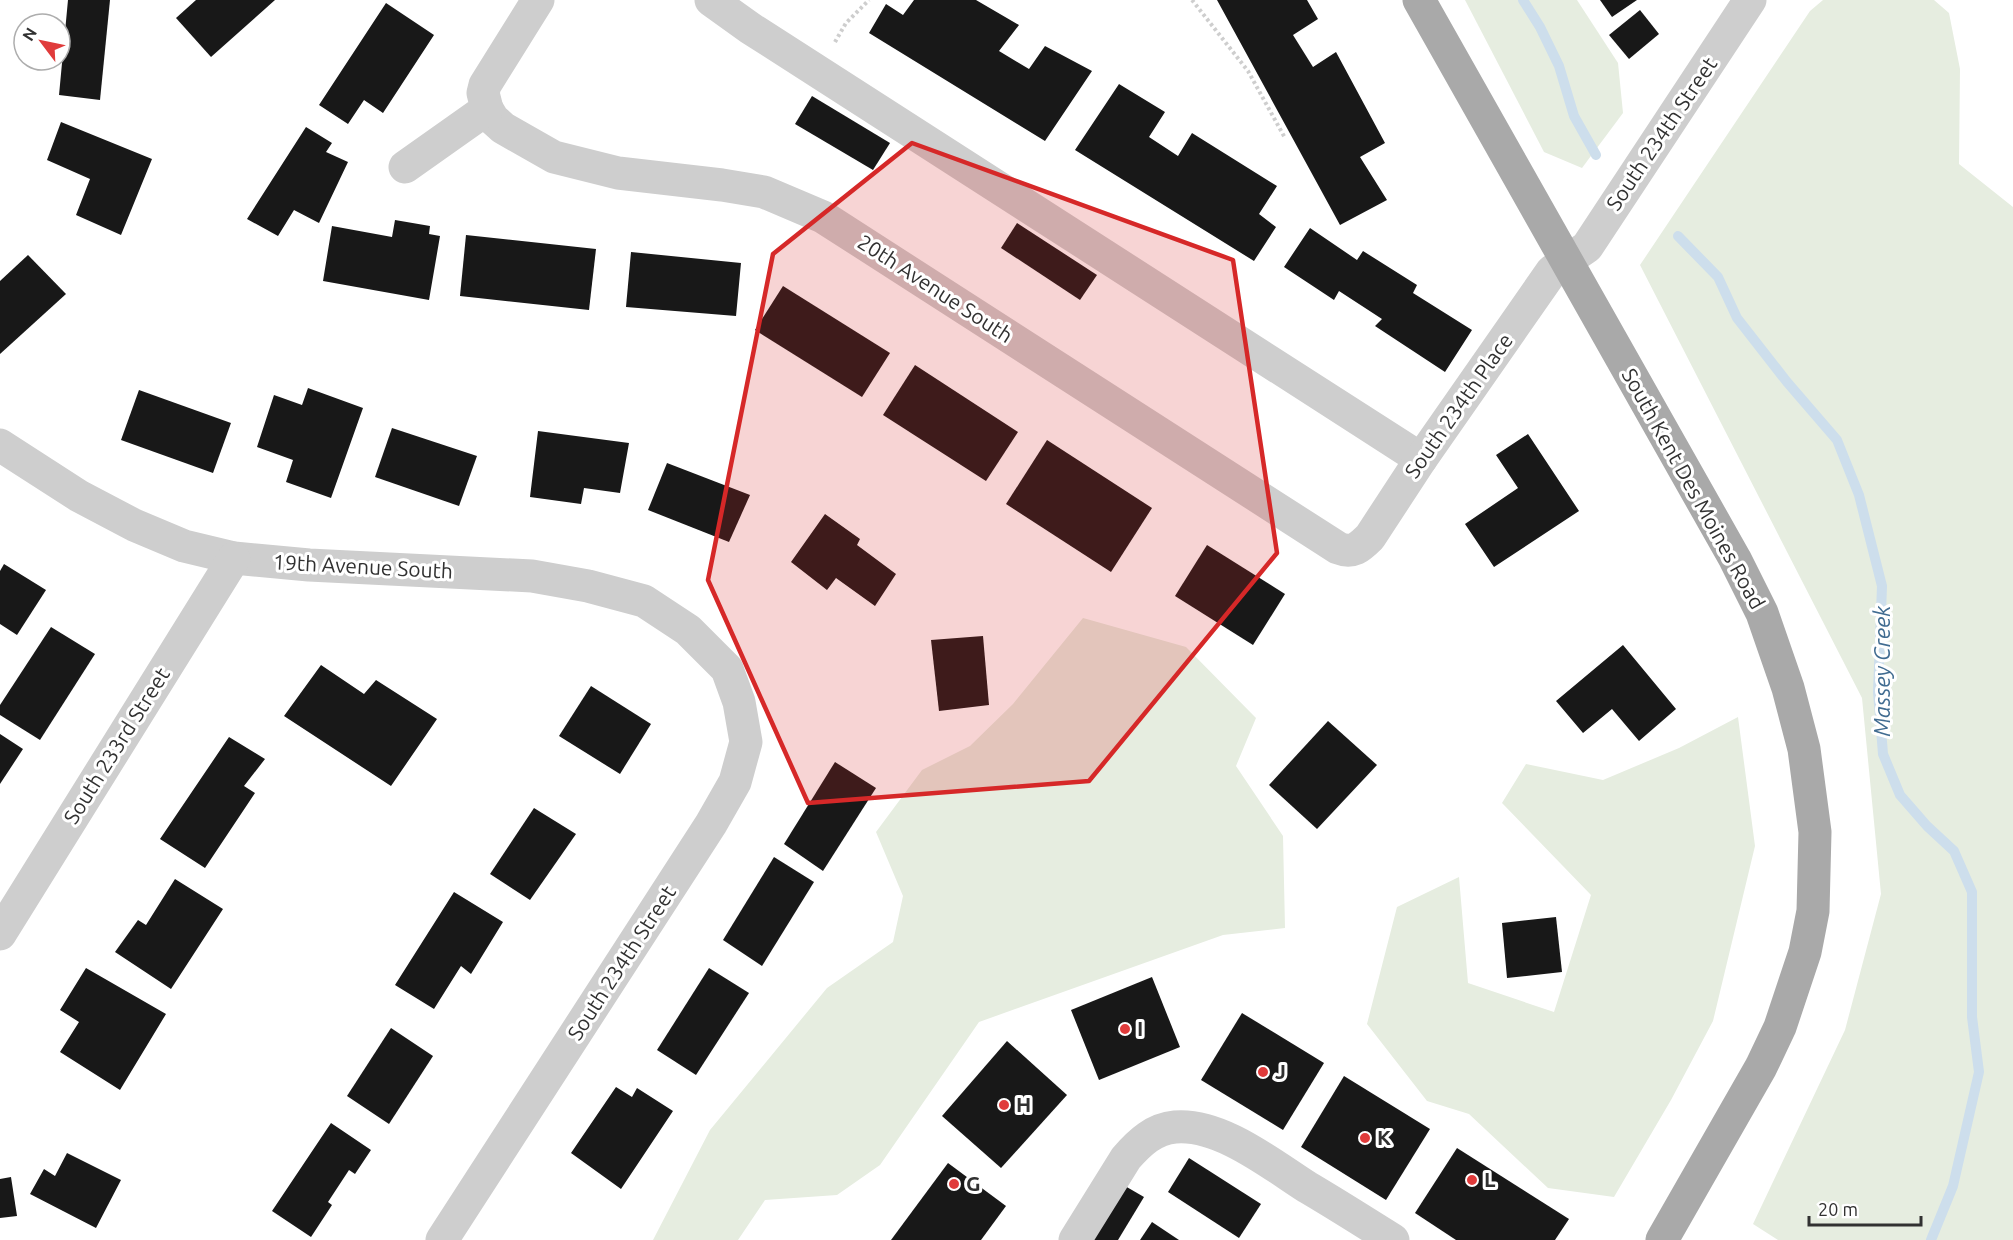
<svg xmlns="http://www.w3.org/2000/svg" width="2013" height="1240" font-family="Ubuntu,sans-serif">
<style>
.green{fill:#e6ede0}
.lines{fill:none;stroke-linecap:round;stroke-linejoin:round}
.stream{stroke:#cddeec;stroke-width:10}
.building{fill:#181818}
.path{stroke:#cecece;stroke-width:4;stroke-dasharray:3 3;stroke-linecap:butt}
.minor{stroke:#cecece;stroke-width:33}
.primary{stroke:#a9a9a9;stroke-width:33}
.marked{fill:#d62828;fill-opacity:0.2;stroke:#d62828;stroke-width:4.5;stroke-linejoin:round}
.poi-dot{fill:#e03b3b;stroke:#fff;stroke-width:2}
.labels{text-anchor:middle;stroke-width:6;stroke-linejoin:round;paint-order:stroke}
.street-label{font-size:21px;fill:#313131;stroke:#fff}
.poi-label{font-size:21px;font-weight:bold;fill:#313131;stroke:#fff;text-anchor:start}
.water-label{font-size:22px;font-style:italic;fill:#416c91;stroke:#fff}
</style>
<rect width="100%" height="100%" fill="#fff"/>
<!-- green -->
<g class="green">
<polygon points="1465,0 1577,0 1618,63 1623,113 1582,168 1544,152"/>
<polygon points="1823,0 1934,0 1949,13 1960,69 1959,164 2013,207 2013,1240 1778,1240 1753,1224 1845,1030 1881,894 1862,698 1640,265 1810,11"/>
<polygon points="1083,618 1186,647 1256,718 1236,766 1283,836 1285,928 1223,935 979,1022 880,1165 837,1195 765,1200 738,1240 653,1240 710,1130 827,988 893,942 903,896 876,832 922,770 970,746 1013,704"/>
<polygon points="1738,717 1755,846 1713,1021 1671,1100 1614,1197 1548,1188 1469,1114 1427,1101 1367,1024 1397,907 1459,877 1468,983 1554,1012 1591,895 1502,803 1526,764 1603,780 1679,748"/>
</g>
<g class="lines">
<!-- stream -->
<g class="stream">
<polyline points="1523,0 1540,27 1559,66 1574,116 1596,155"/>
<polyline points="1678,236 1718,277 1737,318 1787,382 1837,440 1859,495 1882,586 1878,692 1883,754 1900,795 1927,826 1954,851 1972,892 1972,1017 1979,1072 1953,1186 1931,1240"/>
</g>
</g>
<!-- building -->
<g class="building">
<polygon points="68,0 110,0 100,100 59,95"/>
<polygon points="196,0 275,0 211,57 176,18"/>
<polygon points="914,0 976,0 1019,25 999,51 1029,69 1045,46 1092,71 1045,141 869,33 886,4 903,15"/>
<polygon points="1217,0 1307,0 1318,19 1293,35 1313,67 1336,52 1385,143 1360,157 1387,200 1340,225"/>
<polygon points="1600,0 1637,0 1612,17"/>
<polygon points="386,3 434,35 383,113 364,100 348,124 319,105"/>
<polygon points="1640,10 1659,34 1629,59 1609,35"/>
<polygon points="1119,84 1165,112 1149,137 1178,156 1192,133 1277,186 1259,214 1276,227 1254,261 1075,150"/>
<polygon points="812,96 890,143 873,170 795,124"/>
<polygon points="61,122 152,159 121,235 76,215 90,179 47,160"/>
<polygon points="306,127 332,143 326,152 348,162 319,223 294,210 278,236 247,219"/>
<polygon points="395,220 430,226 429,234 440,236 429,300 323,281 332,226 392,237"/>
<polygon points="1017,223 1097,275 1080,300 1001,248"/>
<polygon points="1310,228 1357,260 1363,251 1417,285 1413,293 1472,330 1445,372 1375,326 1382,319 1339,291 1334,300 1284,267"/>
<polygon points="466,235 596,249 589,310 460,296"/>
<polygon points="631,252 741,263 736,316 626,307"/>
<polygon points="28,255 66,294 0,354 0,281"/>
<polygon points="783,286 890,353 862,397 755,330"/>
<polygon points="915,365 1018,432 986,481 883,415"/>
<polygon points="308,388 363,408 331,498 286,482 293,460 257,447 274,395 302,405"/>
<polygon points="139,390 231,423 213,473 121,440"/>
<polygon points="392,428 477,456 459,506 375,477"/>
<polygon points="538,431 629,443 620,493 584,488 581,504 530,497"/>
<polygon points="1528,434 1579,511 1494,567 1465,524 1518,488 1496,455"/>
<polygon points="1047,440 1152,508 1111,572 1006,504"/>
<polygon points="667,463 750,495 729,542 648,510"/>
<polygon points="825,514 860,539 857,545 896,574 875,606 836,578 827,590 791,562"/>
<polygon points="1207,545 1285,594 1253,645 1175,596"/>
<polygon points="4,564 46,590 17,635 0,624 0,571"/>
<polygon points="51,627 95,654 40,740 0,715 0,705"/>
<polygon points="983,636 989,705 939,711 931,640"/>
<polygon points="1623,645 1676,709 1639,741 1612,709 1583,733 1556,701"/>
<polygon points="321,665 364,694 376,680 437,719 391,786 284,716"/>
<polygon points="591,686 651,724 620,774 559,736"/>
<polygon points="1328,721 1377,765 1317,829 1269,785"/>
<polygon points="0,734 23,749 0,784"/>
<polygon points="229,737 265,759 244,786 255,793 205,868 160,839"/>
<polygon points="835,762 876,788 823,871 784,844"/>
<polygon points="534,808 576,834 530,900 490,874"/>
<polygon points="774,857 814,882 762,966 723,940"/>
<polygon points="175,879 223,909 171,989 115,952 138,920 146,925"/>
<polygon points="454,892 503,922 471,974 461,966 434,1009 395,985"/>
<polygon points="1556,917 1562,972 1507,978 1502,923"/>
<polygon points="86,968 166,1014 120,1090 60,1052 79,1022 60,1010"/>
<polygon points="709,968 749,993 696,1075 657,1050"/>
<polygon points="1152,977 1180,1047 1099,1080 1071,1010"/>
<polygon points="1242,1013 1324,1063 1283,1130 1201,1080"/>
<polygon points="391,1028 433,1056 389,1124 347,1096"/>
<polygon points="1007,1041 1067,1095 1001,1168 942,1116"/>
<polygon points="1344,1076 1430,1129 1386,1200 1301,1147"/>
<polygon points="616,1087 632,1097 637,1088 673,1111 621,1189 571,1153"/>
<polygon points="331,1123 371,1150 355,1174 349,1170 328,1202 332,1205 311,1237 272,1211"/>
<polygon points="1457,1148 1569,1219 1555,1240 1456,1240 1415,1213"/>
<polygon points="67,1153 121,1180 96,1228 30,1194 44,1169 55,1176"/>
<polygon points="1189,1158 1261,1204 1239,1238 1168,1192"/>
<polygon points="948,1163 1006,1206 981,1240 891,1240"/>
<polygon points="11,1177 17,1216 0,1218 0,1179"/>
<polygon points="1125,1186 1144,1197 1118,1240 1093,1240"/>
<polygon points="1152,1222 1179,1240 1140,1240"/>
</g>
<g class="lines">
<!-- path -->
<g class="path">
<polyline points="1192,0 1248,71 1285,138"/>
<polyline points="835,42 846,23 869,0"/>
</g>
<!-- minor -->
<g class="minor">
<polyline points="711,0 750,28 1421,459"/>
<path d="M487 109 493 119 503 128 554 157 618 173 722 185 764 192 823 217 1338 548C1353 554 1360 547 1370 537L1421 459 1552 271 1587 247 1750 0"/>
<polyline points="405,167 487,109 483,93 485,85 538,0"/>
<polyline points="0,445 79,496 134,525 184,546 234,558 309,565 532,576 588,586 644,601 688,630 727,669 739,702 746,742 735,782 711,824 442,1240"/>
<polyline points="0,934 234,558"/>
<path d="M1075 1240 1126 1158C1140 1142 1154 1129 1175 1127 1220 1123 1271 1164 1307 1187 1336 1204 1364 1222 1393 1240"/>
</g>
<!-- primary -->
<polyline class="primary" points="1419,0 1735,559 1762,613 1788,688 1804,749 1815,832 1813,911 1805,952 1780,1027 1761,1067 1662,1240"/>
</g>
<!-- marked area -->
<path class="marked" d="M912 143 1233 260 1277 553 1089 781 808 803 708 580 773 254Z"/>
<!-- markers -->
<g class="poi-dot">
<circle cx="1125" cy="1029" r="6"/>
<circle cx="1263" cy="1072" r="6"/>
<circle cx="1004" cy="1105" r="6"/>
<circle cx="1365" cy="1138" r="6"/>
<circle cx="1472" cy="1180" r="6"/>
<circle cx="954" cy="1184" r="6"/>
</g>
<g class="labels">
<!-- street labels -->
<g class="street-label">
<text transform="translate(1662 134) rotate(-56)" y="7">South 234th Street</text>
<text transform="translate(935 289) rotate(33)" y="7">20th Avenue South</text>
<text transform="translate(1459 406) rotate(-55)" y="7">South 234th Place</text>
<text transform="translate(1693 489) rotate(61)" y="7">South Kent Des Moines Road</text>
<text transform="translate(363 567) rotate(3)" y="7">19th Avenue South</text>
<text transform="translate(117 746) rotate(-58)" y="7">South 233rd Street</text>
<text transform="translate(622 963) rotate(-57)" y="7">South 234th Street</text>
</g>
<!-- poi labels -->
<g class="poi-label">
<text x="1137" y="1036">I</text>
<text x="1275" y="1079">J</text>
<text x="1016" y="1112">H</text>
<text x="1377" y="1145">K</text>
<text x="1484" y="1187">L</text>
<text x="966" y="1191">G</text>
</g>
<!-- water labels -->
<g class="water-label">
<text transform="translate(1882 671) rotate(-90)" y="8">Massey Creek</text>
</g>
</g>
<!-- north arrow -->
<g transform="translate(42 42) rotate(302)"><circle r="28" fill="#ffffff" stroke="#adadad" stroke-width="1.5"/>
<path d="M0-4.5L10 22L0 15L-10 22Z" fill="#e03b3b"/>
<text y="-9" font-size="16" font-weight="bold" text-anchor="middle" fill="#313131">N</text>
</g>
<!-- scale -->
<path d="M1809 1216v9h112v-9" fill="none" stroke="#313131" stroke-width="3"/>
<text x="1818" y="1216" font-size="18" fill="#313131" stroke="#ffffff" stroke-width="4.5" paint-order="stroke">20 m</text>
</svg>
